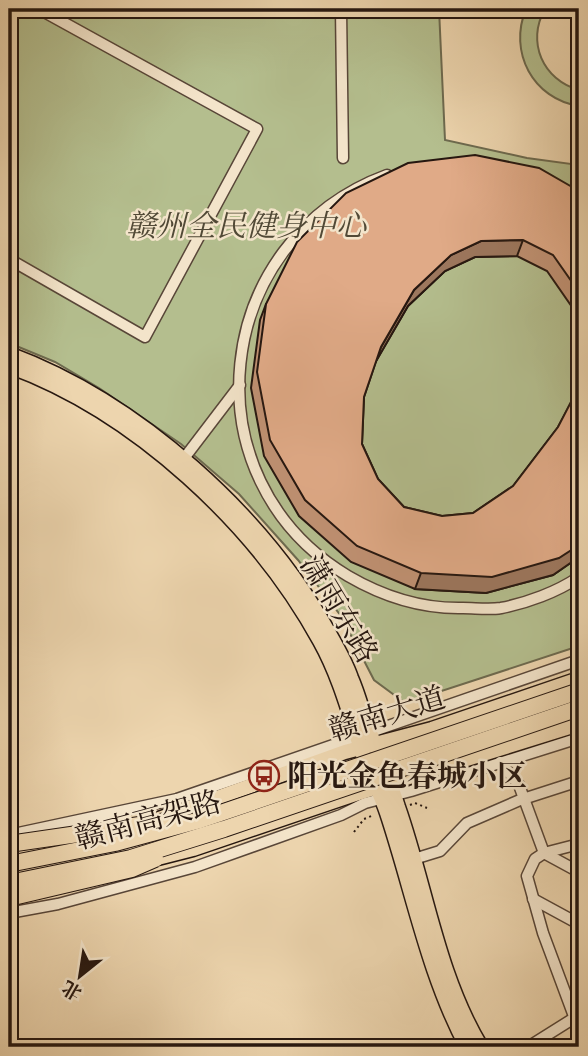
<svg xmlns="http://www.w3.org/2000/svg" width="588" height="1056" font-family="'IM FELL DW Pica','Noto Serif SC',serif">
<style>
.green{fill:#b4be8e;stroke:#6d6a4f;stroke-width:2}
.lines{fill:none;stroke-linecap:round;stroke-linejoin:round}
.minor-casing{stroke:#584638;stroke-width:13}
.major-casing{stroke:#261710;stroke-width:17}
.path{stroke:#261710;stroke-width:2;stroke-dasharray:2 3.5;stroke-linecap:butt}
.minor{stroke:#f3e4ca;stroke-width:10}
.major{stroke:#edd5ae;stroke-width:14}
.highway-bridge-casing{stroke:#261710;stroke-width:18;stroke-linecap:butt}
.highway-bridge{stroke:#edd5ae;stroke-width:16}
.wall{fill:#c19274;stroke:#261710;stroke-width:2}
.shaded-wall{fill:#9d775e;stroke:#261710;stroke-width:2}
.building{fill:#e0aa87;stroke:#261710;stroke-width:2}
.labels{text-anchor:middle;stroke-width:5;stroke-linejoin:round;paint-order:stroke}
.park-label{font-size:30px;font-style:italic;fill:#514936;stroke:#f3e4ca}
.street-label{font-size:30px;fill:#261710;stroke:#f3e4ca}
.poi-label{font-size:30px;font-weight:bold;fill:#261710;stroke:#f3e4ca;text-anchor:start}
</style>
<rect width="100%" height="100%" fill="#edd5ae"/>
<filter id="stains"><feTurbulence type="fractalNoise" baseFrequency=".00286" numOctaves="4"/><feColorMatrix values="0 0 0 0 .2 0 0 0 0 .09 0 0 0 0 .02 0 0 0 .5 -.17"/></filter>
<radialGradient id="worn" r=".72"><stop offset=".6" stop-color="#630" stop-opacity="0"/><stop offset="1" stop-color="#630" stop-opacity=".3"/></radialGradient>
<!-- green -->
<g class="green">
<polygon points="9,9 439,9 445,140 527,158 579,165 579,646 405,703 374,680 341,616 298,560 239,494 181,444 99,388 55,362 9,343"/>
<path d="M526 9H545C526 42 543 80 579 90V106C533 99 508 52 526 9Z"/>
</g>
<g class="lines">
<!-- minor casing -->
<g class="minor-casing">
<g id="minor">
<polyline points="341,9 343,158"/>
<path d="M387 175C211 240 185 479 348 576 384 597 421 609 463 608 475 608 489 610 501 608 527 603 557 592 579 577"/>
<polyline points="9,259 145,337 257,129 39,9"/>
<polyline points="182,461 240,385"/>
<polyline points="500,762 519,785 544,853 579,872"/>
<polyline points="9,835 177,799 579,660"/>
<polyline points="579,844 544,853 535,859 527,876 543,933 575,1019 579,1023"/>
<polyline points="414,859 440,851 467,823 520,800 579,781"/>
<polyline points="533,899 579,924"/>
<polyline points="9,913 58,904 195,867 341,815 365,803 411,791 579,738"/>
<polyline points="528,1047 579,1015"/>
</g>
</g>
<!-- major casing -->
<g class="major-casing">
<g id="major">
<path d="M9 354C138 402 264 515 330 635 338 649 346 663 351 678 359 696 363 715 370 733 380 757 390 782 398 807 426 887 437 974 481 1047"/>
<path d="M9 366C135 412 256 524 320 641 339 675 349 712 361 749 368 771 380 791 387 813 413 891 428 974 467 1047"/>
<polyline points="156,820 345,752 432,729 579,679"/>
<polyline points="9,854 79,841"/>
<polyline points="146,861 193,849 358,793 579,724"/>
</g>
</g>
<!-- path -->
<g class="path">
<polyline points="381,708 384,717"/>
<polyline points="410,805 415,803 427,808"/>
<polyline points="354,832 364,819 374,815"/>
</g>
<!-- minor -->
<use href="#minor" class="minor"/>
<!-- major -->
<use href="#major" class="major"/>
<!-- highway-bridge casing -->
<g class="highway-bridge-casing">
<g id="highway-bridge">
<polyline points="9,844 167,821"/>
<polyline points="9,864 115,843 200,820 579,691"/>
<polyline points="9,883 131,858 224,829 579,708"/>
<polyline points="9,898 132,869 155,859"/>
</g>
</g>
<!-- highway-bridge -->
<use href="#highway-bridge" class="highway-bridge"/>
</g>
<!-- wall -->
<polygon class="wall" points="579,191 579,317 547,271 517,256 475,257 445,271 408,306 376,361 364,397 362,444 378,479 404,507 442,516 473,513 513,486 558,427 572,401 579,377 579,557 553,575 486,593 415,589 351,562 299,516 264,456 251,388 260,320 266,304"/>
<!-- shaded-wall -->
<g class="shaded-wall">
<polygon points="523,240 517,256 475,257 445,271 408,306 375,363 381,347 414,290 451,255 481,241"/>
<polygon points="579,545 579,557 553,575 486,593 415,589 421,573"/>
</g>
<!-- building -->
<polygon class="building" points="475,155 539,168 579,191 579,292 553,255 523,240 481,241 451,255 414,290 381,347 364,397 362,444 378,479 404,507 442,516 473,513 513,486 558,427 573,398 579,379 579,545 559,558 492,577 421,573 357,546 305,500 270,440 257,372 266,304 297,242 346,193 408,163"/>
<!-- icons -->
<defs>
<g id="bus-ring" transform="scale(1.575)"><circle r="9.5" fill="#f3e4ca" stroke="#8f2418" stroke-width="1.5"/><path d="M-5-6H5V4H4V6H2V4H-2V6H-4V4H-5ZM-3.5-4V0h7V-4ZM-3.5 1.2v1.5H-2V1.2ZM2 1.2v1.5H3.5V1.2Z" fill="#8f2418"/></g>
</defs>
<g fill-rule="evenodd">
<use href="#bus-ring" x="264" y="776"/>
</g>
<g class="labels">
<!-- park labels -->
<g class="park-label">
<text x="246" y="236">赣州全民健身中心</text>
</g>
<!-- street labels -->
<g class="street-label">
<text transform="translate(339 609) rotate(59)" y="10">潇雨东路</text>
<text transform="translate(387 714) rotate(-17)" y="10">赣南大道</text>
<text transform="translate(148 820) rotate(-15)" y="10">赣南高架路</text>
</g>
<!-- poi labels -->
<g class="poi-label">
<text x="287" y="786">阳光金色春城小区</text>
</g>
</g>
<!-- margin -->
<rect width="588" height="1056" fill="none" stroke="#edd5ae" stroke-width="35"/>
<rect x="10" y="10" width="567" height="1035" fill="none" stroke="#261710" stroke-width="3.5"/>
<rect x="18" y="18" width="553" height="1021" fill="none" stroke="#261710" stroke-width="2"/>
<!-- north arrow -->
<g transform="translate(80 976) rotate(210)" stroke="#f3e4ca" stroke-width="5" paint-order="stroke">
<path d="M0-5L12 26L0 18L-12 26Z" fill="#261710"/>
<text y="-10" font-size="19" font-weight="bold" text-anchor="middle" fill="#261710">北</text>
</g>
<rect width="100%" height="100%" filter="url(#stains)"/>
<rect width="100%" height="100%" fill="url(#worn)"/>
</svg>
